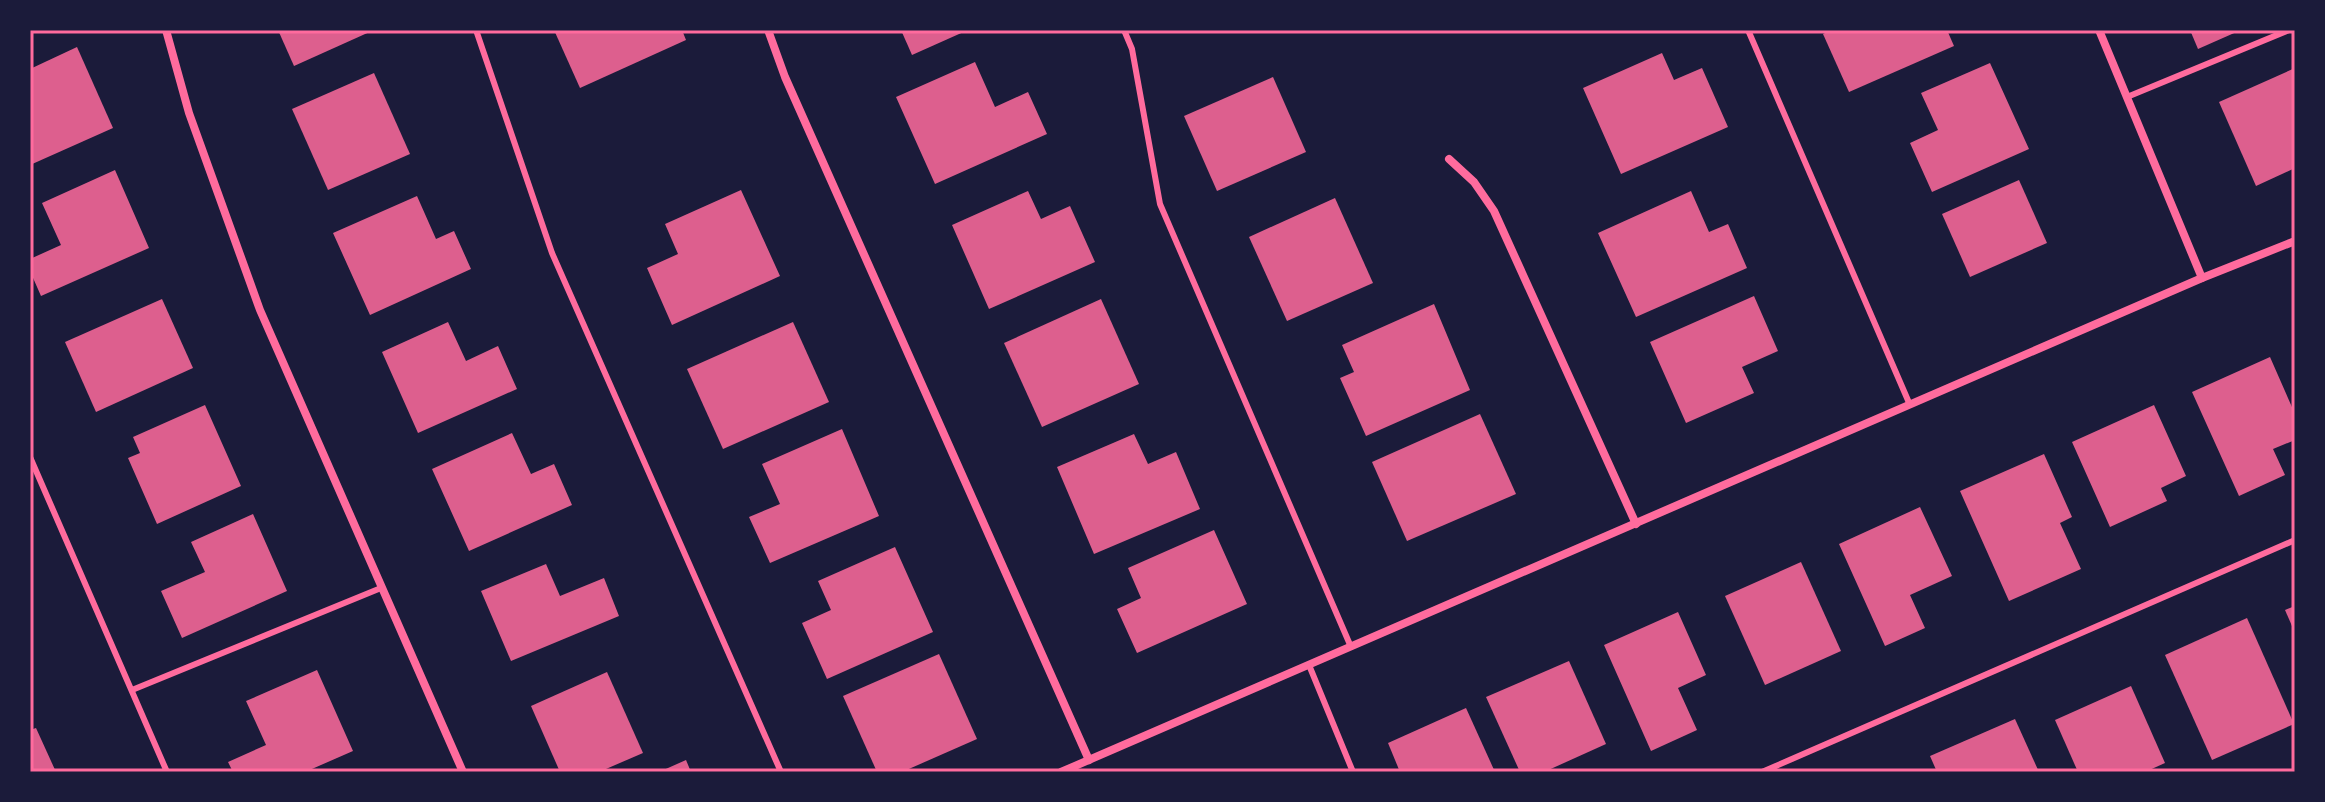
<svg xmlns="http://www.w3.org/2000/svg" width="2325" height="802" font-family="Lato,sans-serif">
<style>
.building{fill:#dd5f8e}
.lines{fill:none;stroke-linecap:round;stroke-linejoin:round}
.service{stroke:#ff6b9d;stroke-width:6}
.minor{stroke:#ff6b9d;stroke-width:8}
.neatline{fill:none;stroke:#ff6b9d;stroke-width:3}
</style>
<rect width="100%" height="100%" fill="#1b1b3a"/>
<!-- building -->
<g class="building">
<polygon points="278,30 374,30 294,66"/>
<polygon points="554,30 682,30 686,40 580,88"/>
<polygon points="901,30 968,30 912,55"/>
<polygon points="1831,30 1947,30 1954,46 1849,92 1823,34"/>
<polygon points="2190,30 2241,30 2198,49"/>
<polygon points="77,47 113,128 30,165 30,69"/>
<polygon points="1662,53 1674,80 1702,68 1728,127 1621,174 1583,88"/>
<polygon points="975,62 995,107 1028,92 1047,134 935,184 896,97"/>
<polygon points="1990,63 2029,149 1932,192 1910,143 1938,130 1921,93"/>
<polygon points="2295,68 2295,168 2256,186 2219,102"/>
<polygon points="374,73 410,154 328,190 292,109"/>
<polygon points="1273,77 1306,152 1217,191 1184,116"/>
<polygon points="115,170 149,248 41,296 30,271 30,259 61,245 42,203"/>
<polygon points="2019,180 2047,243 1970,277 1942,214"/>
<polygon points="741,190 780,276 672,325 647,268 678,254 665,224"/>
<polygon points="1028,191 1041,219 1070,206 1095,262 989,309 952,225"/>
<polygon points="1691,191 1709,232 1728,224 1747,268 1636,317 1598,233"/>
<polygon points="417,196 436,239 454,231 471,269 370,315 333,233"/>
<polygon points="1335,198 1373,283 1287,321 1249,237"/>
<polygon points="1754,296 1778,351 1742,367 1754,393 1686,423 1650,342"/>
<polygon points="162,299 193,368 96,412 65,342"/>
<polygon points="1101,299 1139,384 1042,427 1004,343"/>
<polygon points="1434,304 1470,390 1366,436 1340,378 1354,372 1342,345"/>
<polygon points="448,322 466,361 498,346 517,389 418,433 382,352"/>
<polygon points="793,322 829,402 723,449 687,369"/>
<polygon points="2270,357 2295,414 2295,440 2273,449 2285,475 2239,496 2192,392"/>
<polygon points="205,405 241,486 157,524 128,458 140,453 133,437"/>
<polygon points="2154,405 2186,476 2161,488 2167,501 2110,527 2072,442"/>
<polygon points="1480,414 1516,494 1407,541 1372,462"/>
<polygon points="842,429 879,516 770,563 749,517 780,504 762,464"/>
<polygon points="512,433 531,474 554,464 572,505 469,551 432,469"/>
<polygon points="1134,434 1148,464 1176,452 1200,509 1094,554 1057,467"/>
<polygon points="2044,454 2072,517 2060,523 2081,569 2009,601 1960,491"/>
<polygon points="1920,507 1952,576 1910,595 1925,628 1885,646 1839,544"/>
<polygon points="253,514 287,591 182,638 161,591 205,572 191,542"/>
<polygon points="1214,530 1247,604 1137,653 1117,609 1141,598 1128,568"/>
<polygon points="895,547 933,632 827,679 802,623 831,610 818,581"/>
<polygon points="1801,562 1841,651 1765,685 1725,596"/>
<polygon points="546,564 560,596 604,578 619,616 511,661 481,591"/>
<polygon points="2295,606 2295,633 2285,610"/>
<polygon points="1678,612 1706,675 1678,688 1697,730 1651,751 1604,645"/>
<polygon points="2247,618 2294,724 2212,760 2165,655"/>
<polygon points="939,654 977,739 902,772 877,772 843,696"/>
<polygon points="1569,661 1606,744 1544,772 1520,772 1486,697"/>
<polygon points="317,670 353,751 305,772 233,772 228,762 266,745 246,701"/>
<polygon points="607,672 643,753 599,772 560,772 531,706"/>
<polygon points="2131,686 2165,763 2145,772 2078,772 2055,720"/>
<polygon points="1466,708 1495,772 1400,772 1388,743"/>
<polygon points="2015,719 2039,772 1937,772 1930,756"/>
<polygon points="36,728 56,772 30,772 30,730"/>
<polygon points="686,760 691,772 659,772"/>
</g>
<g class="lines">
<!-- service -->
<g class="service">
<polyline points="476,30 552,253 781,772"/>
<polyline points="1124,30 1132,49 1160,204 1351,647"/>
<polyline points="1748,30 1910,405"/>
<polyline points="2127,97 2289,30"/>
<polyline points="30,457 167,772"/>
<polyline points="1309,665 1353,772"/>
<polyline points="132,690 381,588"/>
<polyline points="1762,772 2295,540"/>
</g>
<!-- minor -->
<g class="minor">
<polyline points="166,30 189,113 260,310 463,772"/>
<polyline points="768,30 785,77 1089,760"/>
<polyline points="2099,30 2202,278"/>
<polyline points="1449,159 1474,182 1494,211 1636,524"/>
<polyline points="1061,772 2202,278 2295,241"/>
</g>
</g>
<!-- border -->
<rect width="2325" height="802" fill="none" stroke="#1b1b3a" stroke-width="64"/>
<rect x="32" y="32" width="2261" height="738" class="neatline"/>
</svg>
